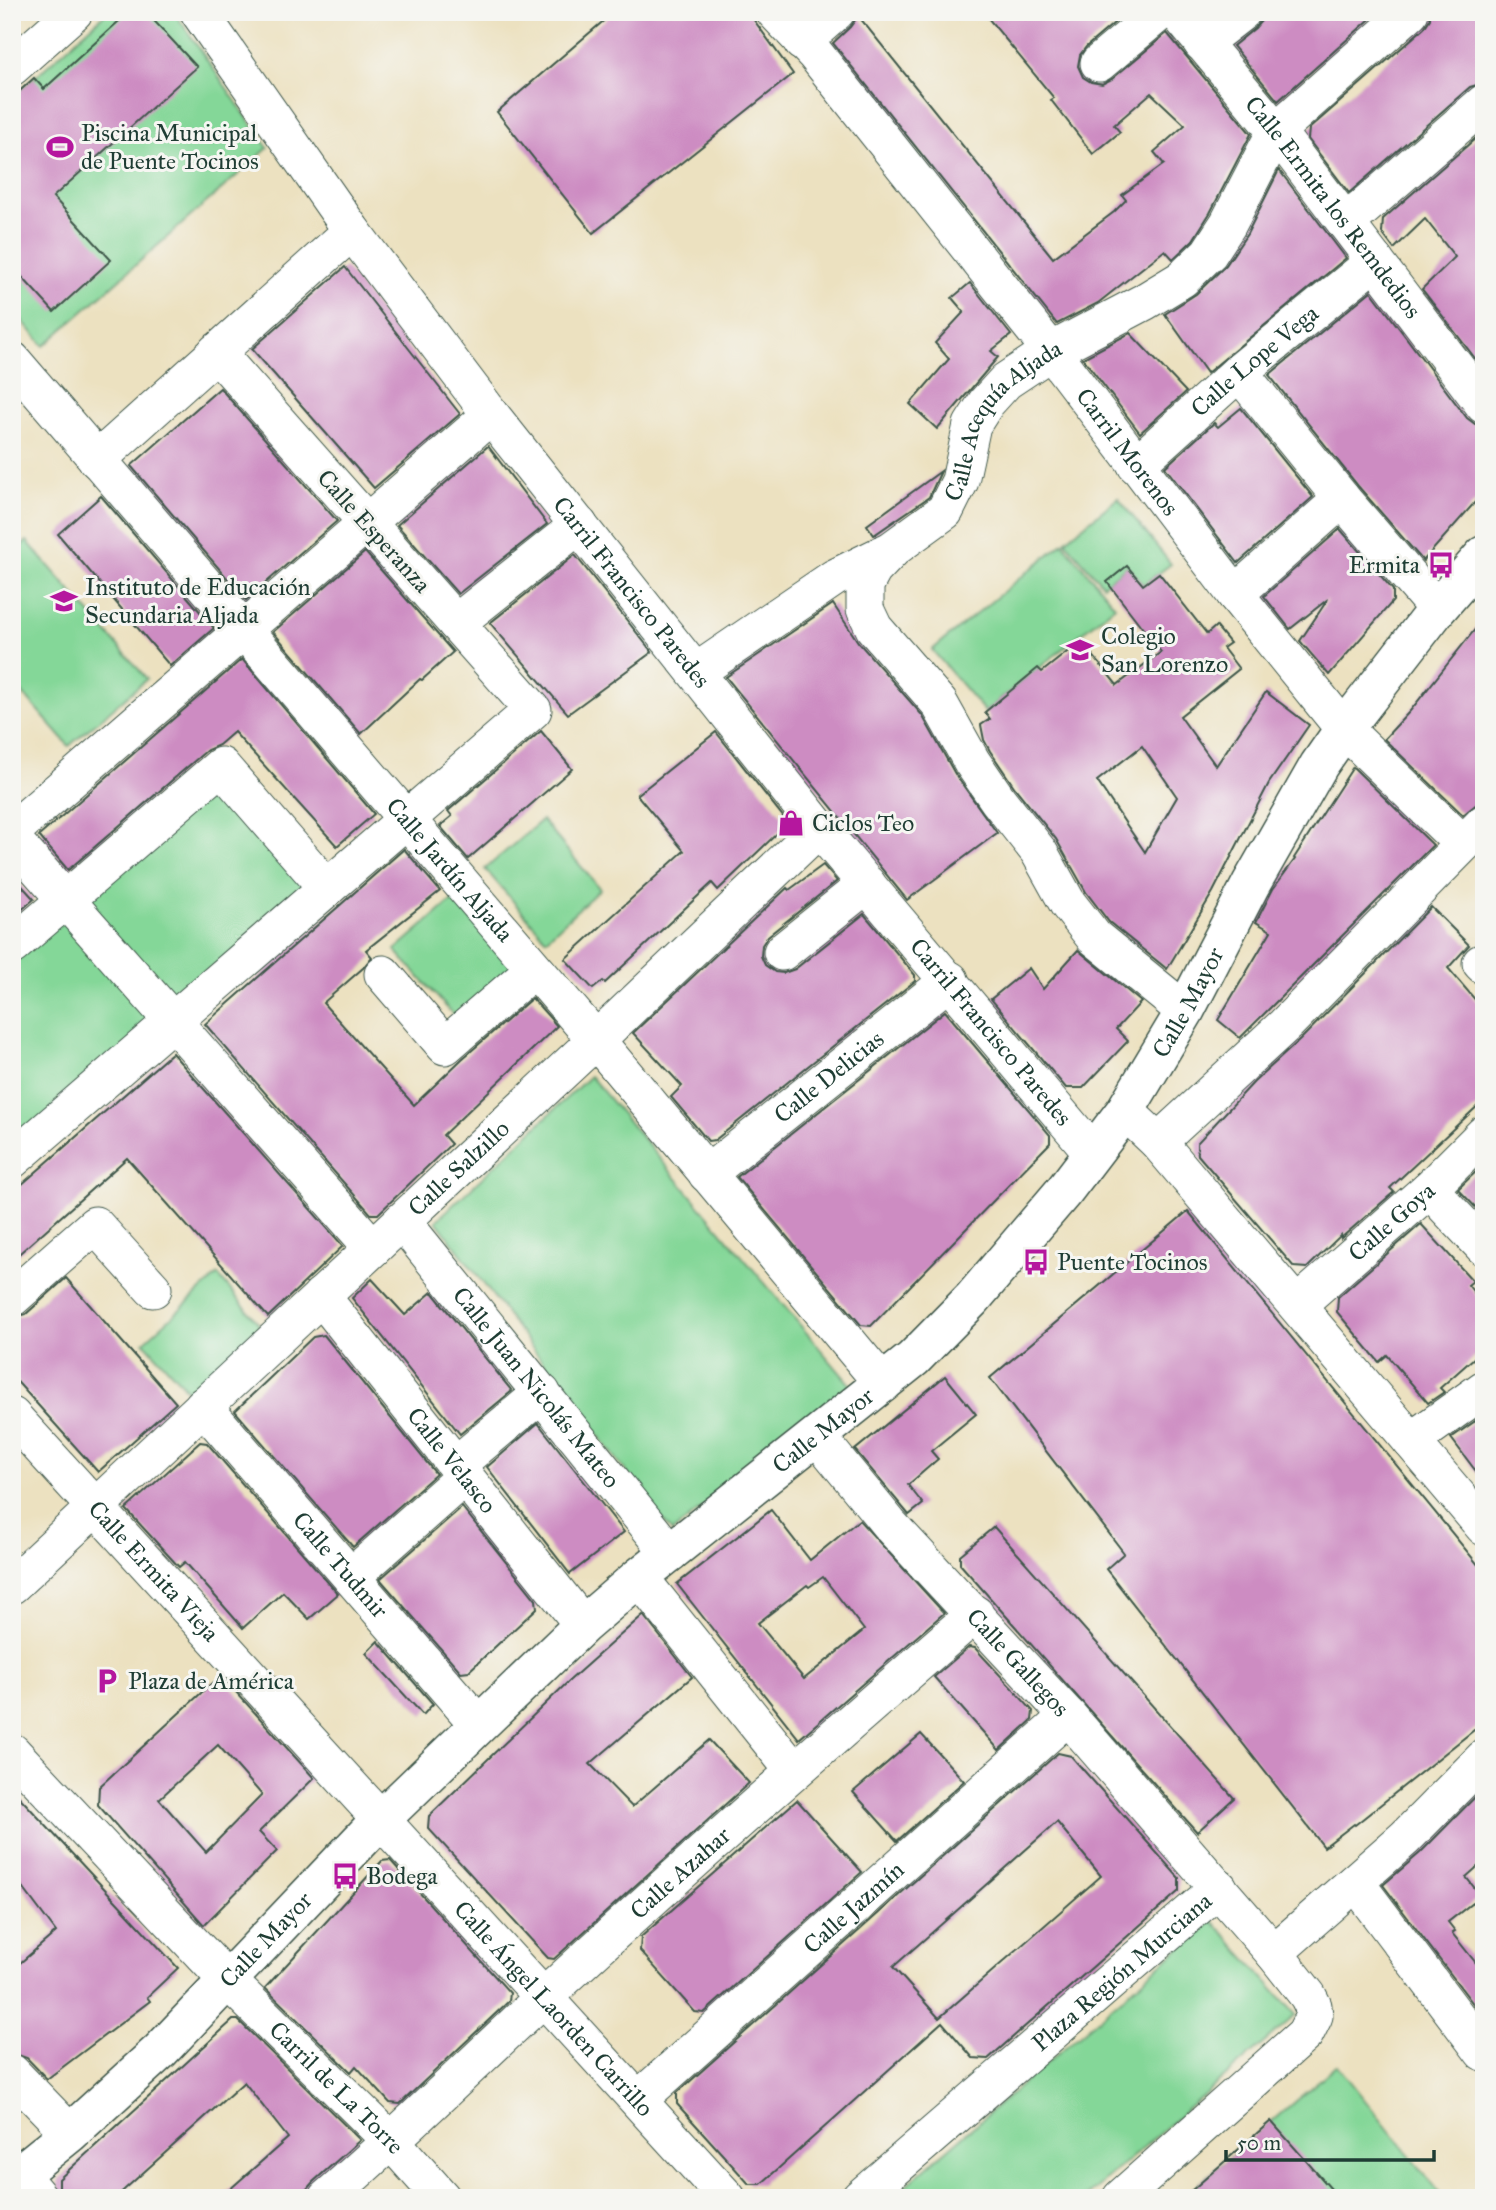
<svg xmlns="http://www.w3.org/2000/svg" width="1496" height="2210" font-family="'IM FELL Great Primer',serif">
<style>
.green{fill:#84d798;stroke:#528a66;stroke-width:2}
.building{fill:#cd8cc2;fill-rule:evenodd}
.lines{fill:none;stroke-linecap:round;stroke-linejoin:round}
.minor-casing{stroke:#3e5649;stroke-width:39}
.major-casing{stroke:#3e5649;stroke-width:41}
.minor{stroke:#fff;stroke-width:37}
.major{stroke:#fff;stroke-width:38}
.labels{text-anchor:middle;stroke-width:6;stroke-linejoin:round;paint-order:stroke}
.poi-label{font-size:24px;fill:#1f3d34;stroke:#f6f6f2;text-anchor:start}
.street-label{font-size:24px;fill:#1f3d34;stroke:#f6f6f2}
</style>
<rect width="100%" height="100%" fill="#f6f6f2"/>
<filter id="ink" filterUnits="userSpaceOnUse"><feTurbulence type="fractalNoise" baseFrequency=".0143" numOctaves="2"/><feDisplacementMap in="SourceGraphic" scale="14" xChannelSelector="R" yChannelSelector="G"/><feConvolveMatrix kernelMatrix="1 2 1 2 8 2 1 2 1" color-interpolation-filters="sRGB"/></filter>
<filter id="wash" filterUnits="userSpaceOnUse"><feTurbulence type="fractalNoise" baseFrequency=".00686" numOctaves="4" result="noise"/><feDisplacementMap in="SourceGraphic" scale="28" xChannelSelector="R" yChannelSelector="G"/><feGaussianBlur stdDeviation="1.57" result="paint"/><feColorMatrix in="noise" values="0 0 0 0 0 0 0 0 0 0 0 0 0 0 0 0 0 1.4 0 .05"/><feComposite in="paint" operator="in"/></filter>
<g filter="url(#wash)">
<rect width="100%" height="100%" fill="#ece1c0"/>
<!-- green -->
<g class="green">
<polygon points="107,12 174,12 268,148 44,346 12,309 12,98"/>
<polygon points="1118,498 1171,564 1143,585 1127,566 1103,585 1065,541"/>
<polygon points="27,541 147,679 69,746 12,681 12,554"/>
<polygon points="1063,543 1115,606 985,712 932,650"/>
<polygon points="221,766 327,888 12,1160 12,946"/>
<polygon points="542,820 600,889 546,939 485,869"/>
<polygon points="454,899 515,968 459,1021 395,950"/>
<polygon points="590,1076 854,1389 672,1532 436,1221"/>
<polygon points="218,1275 260,1325 189,1392 144,1342"/>
<polygon points="1212,1920 1296,2015 1085,2198 891,2198"/>
<polygon points="1337,2065 1443,2198 1183,2198"/>
</g>
<g id="blocks">
<!-- building -->
<g class="building">
<polygon points="129,12 146,12 197,67 53,197 111,260 54,312 12,266 12,98 34,78 44,89"/>
<polygon points="614,12 748,12 793,74 593,233 497,112"/>
<polygon points="983,12 1127,12 1086,47 1080,55 1078,66 1083,77 1091,82 1102,84 1112,79 1167,33 1251,134 1210,213 1193,240 1173,259 1165,250 1098,303 1057,324 833,43 850,27 856,19 856,13 1053,258 1114,212 1126,200 1122,195 1164,164 1154,152 1185,125 1151,93 1114,125 1120,132 1093,154 1051,100 1054,98"/>
<polygon points="1263,12 1378,12 1278,101 1233,46 1255,28 1261,21"/>
<polygon points="1430,12 1484,12 1484,83 1470,87 1349,193 1308,139 1309,129 1424,28 1430,19"/>
<polygon points="1484,131 1484,370 1422,289 1455,257 1425,219 1394,249 1382,233 1383,219"/>
<polygon points="1279,170 1346,258 1207,373 1165,314 1196,294 1226,265 1247,234"/>
<polygon points="345,267 460,414 374,488 252,349"/>
<polygon points="970,283 1011,335 991,351 998,357 937,429 910,404 949,359 935,343 964,312 952,298"/>
<polygon points="1371,291 1467,418 1475,424 1484,426 1484,492 1423,561 1358,486 1269,375"/>
<polygon points="1130,333 1186,392 1140,433 1083,358"/>
<polygon points="220,388 337,521 246,600 131,466"/>
<polygon points="1241,408 1313,497 1238,563 1165,467 1214,423 1218,427"/>
<polygon points="488,446 547,524 458,594 397,525"/>
<polygon points="941,471 929,497 874,535 867,525"/>
<polygon points="101,496 214,628 170,666 58,534"/>
<polygon points="1340,529 1393,590 1393,601 1329,675 1300,641 1328,599 1290,629 1264,596"/>
<polygon points="365,552 453,652 422,680 420,679 361,734 273,632"/>
<polygon points="575,555 652,652 568,714 490,623"/>
<path d="M1127 566 1143 585 1159 573 1207 634 1216 626 1230 643 1223 648 1239 669 1180 716 1216 766 1266 692 1309 725 1269 783 1213 892 1167 969 1109 922 1086 892 1056 839 1015 788 990 751 984 740 981 725 990 719 985 712 1038 668 1042 672 1081 641 1117 685 1161 652 1107 582ZM1142 746 1177 797 1145 852 1097 781Z"/>
<polygon points="833,604 858,642 922,715 955,774 997,833 907,900 726,677"/>
<polygon points="1484,618 1484,803 1478,803 1463,815 1384,739 1410,711"/>
<polygon points="242,659 374,814 337,846 234,732 219,745 207,750 68,870 39,836"/>
<polygon points="541,731 572,769 468,859 440,826 452,816 448,811"/>
<polygon points="716,732 788,823 718,890 712,883 605,983 603,981 593,989 565,959 684,851 637,795"/>
<polygon points="1353,767 1433,845 1240,1038 1218,1020 1271,931 1256,922 1273,889 1295,859 1294,858"/>
<polygon points="404,849 440,891 366,950 372,957 363,968 323,1003 414,1105 462,1059 532,998 557,1026 443,1135 451,1144 378,1214 371,1214 205,1024"/>
<polygon points="823,865 837,881 768,936 762,945 761,956 765,965 775,972 784,973 795,969 864,914 915,975 915,981 715,1140 708,1141 671,1097 682,1086 633,1033 787,888 789,890"/>
<polygon points="12,875 34,899 12,918"/>
<polygon points="1431,907 1469,945 1448,968 1484,1010 1484,1100 1390,1188 1394,1192 1341,1238 1341,1235 1307,1268 1294,1267 1198,1155 1197,1143 1254,1082 1300,1040"/>
<polygon points="1078,950 1141,1002 1116,1029 1128,1041 1083,1088 1066,1088 991,999 1029,968 1043,989"/>
<polygon points="945,1011 1050,1135 1050,1143 871,1326 861,1325 737,1177"/>
<polygon points="172,1053 343,1246 268,1317 127,1158 12,1260 12,1193"/>
<polygon points="1484,1164 1484,1216 1458,1189"/>
<polygon points="1188,1211 1484,1572 1484,1722 1355,1825 1354,1824 1324,1847 1106,1569 1124,1553 990,1378"/>
<polygon points="1421,1224 1473,1281 1468,1285 1484,1305 1484,1349 1440,1388 1444,1392 1428,1403 1387,1355 1379,1362 1337,1312 1338,1297"/>
<polygon points="66,1278 176,1403 98,1472 12,1376 12,1318 26,1314"/>
<polygon points="372,1279 405,1315 432,1292 512,1391 460,1434 352,1298"/>
<polygon points="324,1335 436,1474 353,1547 235,1411 313,1337"/>
<polygon points="945,1376 976,1414 931,1451 938,1459 908,1485 923,1504 909,1515 855,1450"/>
<polygon points="1484,1415 1484,1482 1451,1438"/>
<polygon points="538,1423 624,1532 570,1574 487,1467"/>
<polygon points="200,1442 207,1443 338,1594 309,1619 283,1592 243,1628 185,1562 179,1567 126,1509"/>
<polygon points="462,1507 536,1600 537,1608 469,1671 461,1672 380,1579"/>
<path d="M771 1510 810 1560 859 1520 944 1613 799 1739 677 1584ZM823 1577 864 1630 804 1679 758 1623 807 1585 809 1587Z"/>
<polygon points="994,1527 1234,1798 1197,1832 960,1564 960,1555"/>
<polygon points="643,1615 692,1677 590,1764 632,1807 709,1740 749,1783 554,1959 548,1958 428,1828 429,1816 570,1680"/>
<polygon points="378,1641 433,1704 423,1715 366,1653"/>
<polygon points="969,1647 975,1648 1033,1711 1032,1720 999,1750 934,1677"/>
<path d="M226 1681 314 1778 259 1832 277 1851 204 1925 98 1805 99 1787 212 1683ZM218 1745 262 1795 206 1852 159 1799Z"/>
<polygon points="921,1734 964,1781 897,1841 853,1792"/>
<path d="M1058 1753 1071 1756 1179 1878V1891L988 2059 973 2058 942 2022 761 2184H749L677 2104V2093ZM1057 1822 1101 1876 939 2018 893 1967Z"/>
<polygon points="1484,1788 1484,1861 1466,1877 1481,1896 1448,1922 1455,1931 1452,1933 1484,1973 1484,2018 1383,1885 1420,1853"/>
<polygon points="12,1789 178,1968 147,1997 150,2001 47,2079 27,2058 12,2053 12,1970 56,1932 12,1873"/>
<polygon points="797,1800 862,1872 704,2013 695,2012 640,1951 641,1937"/>
<polygon points="390,1860 510,1993 509,2001 400,2104 390,2103 356,2066 351,2072 265,1988 382,1861"/>
<polygon points="233,2020 238,2020 360,2140 313,2182 299,2198 220,2198 288,2138 244,2082 115,2198 59,2198 59,2179"/>
<polygon points="1271,2121 1339,2198 1183,2198"/>
</g>
</g>
</g>
<g filter="url(#ink)">
<use href="#blocks" fill-opacity="0" stroke="#3e5649" stroke-width="2"/>
<g class="lines">
<!-- minor casing -->
<g class="minor-casing">
<g id="minor">
<path id="s1" d="M199 12 352 231 491 415 819 828 1093 1153"/>
<path id="s2" d="M775 12 815 54 1051 351 1235 594 1344 729 1463 844"/>
<path id="s3" d="M1177 12 1276 131 1484 405"/>
<polyline points="802,42 836,12"/>
<polyline points="1202,43 1242,12"/>
<polyline points="1099,63 1160,12"/>
<polyline points="12,67 74,12"/>
<polyline points="1346,223 1484,103"/>
<path id="s4" d="M12 360 596 1040 883 1384"/>
<polyline points="1239,372 1342,499 1437,609"/>
<polyline points="97,460 352,231"/>
<path id="s5" d="M1136 465 1239 372 1375 261"/>
<polyline points="1235,594 1342,499"/>
<polyline points="456,623 579,525"/>
<polyline points="696,672 834,578 887,552"/>
<polyline points="12,831 491,415"/>
<polyline points="12,839 373,1248"/>
<polyline points="12,946 221,766 327,888"/>
<polyline points="782,952 867,884"/>
<polyline points="1481,963 1484,966"/>
<polyline points="383,974 445,1046 534,969"/>
<path id="s6" d="M1185 1011 1094 937 1068 904 1039 852 998 800 972 762 939 703 874 628 865 609V585L873 570 894 548 945 511 960 481 972 425 986 403 1006 381 1051 351 1144 302 1182 279 1209 253 1228 224 1276 131 1410 12"/>
<polyline points="1125,1111 1158,1142 1484,1527"/>
<polyline points="1158,1142 1285,1025 1484,823"/>
<polyline points="12,1160 533,710 216,352"/>
<path id="s7" d="M707 1174 950 980"/>
<polyline points="1429,1189 1484,1247"/>
<path id="s8" d="M402 1221 670 1553"/>
<path id="s9" d="M321 1296 583 1625"/>
<polyline points="12,1298 95,1225 153,1289"/>
<path id="s10" d="M1297 1305 1429 1189 1484 1134"/>
<path id="s11" d="M203 1406 478 1724"/>
<path id="s12" d="M12 1416 727 2198"/>
<path id="s13" d="M817 1436 889 1524 1068 1716 1274 1953 1308 1996 1313 2006 1314 2016 1305 2034 1121 2198"/>
<polyline points="1411,1441 1484,1389"/>
<polyline points="456,1465 542,1393"/>
<polyline points="351,1577 465,1476"/>
<polyline points="639,1577 794,1771"/>
<path id="s14" d="M12 1585 596 1040 819 828"/>
<path id="s15" d="M12 1752 228 1981 392 2142 442 2198"/>
<polyline points="1355,1882 1483,2052"/>
<polyline points="1274,1953 1405,1838 1484,1758"/>
<polyline points="12,2073 70,2133"/>
<path id="s16" d="M638 2100 1068 1716"/>
<polyline points="19,2174 39,2198"/>
<path id="s17" d="M327 2198C402 2133 472 2064 544 1997 685 1866 830 1740 975 1614"/>
<path id="s18" d="M860 2198 1219 1888"/>
</g>
</g>
<!-- major casing -->
<g class="major-casing">
<g id="major">
<path id="s19" d="M12 2180 70 2133 160 2051 380 1820 583 1625 639 1577 913 1359 973 1298 1064 1191 1125 1111 1185 1011 1251 884 1319 765 1344 729 1437 609 1484 555"/>
</g>
</g>
<!-- minor -->
<use href="#minor" class="minor"/>
<!-- major -->
<use href="#major" class="major"/>
</g>
</g>
<!-- icons -->
<defs>
<g id="stadium-bare" transform="scale(2.1)"><path d="M0-5a6.5 5 0 1 0 0 10a6.5 5 0 1 0 0-10ZM-3.5-1.8h7v3.6h-7Z" fill="#b5179e" stroke="#f6f6f2" stroke-width="2.5" paint-order="stroke"/></g>
<g id="bus-bare" transform="scale(2.1)"><path d="M-5-6H5V4H4V6H2V4H-2V6H-4V4H-5ZM-3.5-4V0h7V-4ZM-3.5 1.2v1.5H-2V1.2ZM2 1.2v1.5H3.5V1.2Z" fill="#b5179e" stroke="#f6f6f2" stroke-width="2.5" paint-order="stroke"/></g>
<g id="school-bare" transform="scale(2.1)"><path d="M0-5L7-2L0 1L-7-2ZM-4 1L0 2.5L4 1V4Q0 6-4 4Z" fill="#b5179e" stroke="#f6f6f2" stroke-width="2.5" paint-order="stroke"/></g>
<g id="shop-bare" transform="scale(2.1)"><path d="M-5-2.5h2.3a2.7 3.5 0 0 1 5.4 0H5L5.5 6h-11ZM-1.5-2.5h3a1.5 2.3 0 0 0-3 0Z" fill="#b5179e" stroke="#f6f6f2" stroke-width="2.5" paint-order="stroke"/></g>
<g id="parking-bare" transform="scale(2.1)"><path d="M-3.5-5.5H1a3.5 3.5 0 0 1 0 7H-1V5.5H-3.5ZM-1-3.4V-.6H.8a1.4 1.4 0 0 0 0-2.8Z" fill="#b5179e" stroke="#f6f6f2" stroke-width="2.5" paint-order="stroke"/></g>
</defs>
<g fill-rule="evenodd">
<use href="#stadium-bare" x="60" y="147"/>
<use href="#bus-bare" x="1441" y="565"/>
<use href="#school-bare" x="64" y="601"/>
<use href="#school-bare" x="1080" y="650"/>
<use href="#shop-bare" x="791" y="823"/>
<use href="#bus-bare" x="1036" y="1262"/>
<use href="#parking-bare" x="107" y="1681"/>
<use href="#bus-bare" x="345" y="1876"/>
</g>
<g class="labels">
<!-- poi labels -->
<g class="poi-label">
<text x="81" y="141">Piscina Municipal<tspan x="81" dy="28">de Puente Tocinos</tspan></text>
<text x="1420" y="573" text-anchor="end">Ermita</text>
<text x="85" y="595">Instituto de Educación<tspan x="85" dy="28">Secundaria Aljada</tspan></text>
<text x="1101" y="644">Colegio<tspan x="1101" dy="28">San Lorenzo</tspan></text>
<text x="812" y="831">Ciclos Teo</text>
<text x="1057" y="1270">Puente Tocinos</text>
<text x="128" y="1689">Plaza de América</text>
<text x="366" y="1884">Bodega</text>
</g>
<!-- street labels -->
<g class="street-label">
<text dy="8" stroke="none"><textPath href="#s3" startOffset="250">Calle Ermita los Remdedios</textPath></text>
<text dy="8" stroke="none"><textPath href="#s5" startOffset="158">Calle Lope Vega</textPath></text>
<text dy="8" stroke="none"><textPath href="#s6" startOffset="765">Calle Acequía Aljada</textPath></text>
<text dy="8" stroke="none"><textPath href="#s2" startOffset="564">Carril Morenos</textPath></text>
<text transform="translate(374 531) rotate(48)" y="8">Calle Esperanza</text>
<text dy="8" stroke="none"><textPath href="#s1" startOffset="724">Carril Francisco Paredes</textPath></text>
<text dy="8" stroke="none"><textPath href="#s4" startOffset="672">Calle Jardín Aljada</textPath></text>
<text dy="8" stroke="none"><textPath href="#s19" startOffset="1673">Calle Mayor</textPath></text>
<text dy="8" stroke="none"><textPath href="#s1" startOffset="1292">Carril Francisco Paredes</textPath></text>
<text dy="8" stroke="none"><textPath href="#s7" startOffset="156">Calle Delicias</textPath></text>
<text dy="8" stroke="none"><textPath href="#s14" startOffset="611">Calle Salzillo</textPath></text>
<text dy="8" stroke="none"><textPath href="#s10" startOffset="126">Calle Goya</textPath></text>
<text dy="8" stroke="none"><textPath href="#s8" startOffset="214">Calle Juan Nicolás Mateo</textPath></text>
<text dy="8" stroke="none"><textPath href="#s19" startOffset="1106">Calle Mayor</textPath></text>
<text dy="8" stroke="none"><textPath href="#s9" startOffset="210">Calle Velasco</textPath></text>
<text dy="8" stroke="none"><textPath href="#s11" startOffset="210">Calle Tudmir</textPath></text>
<text dy="8" stroke="none"><textPath href="#s12" startOffset="210">Calle Ermita Vieja</textPath></text>
<text dy="8" stroke="none"><textPath href="#s13" startOffset="303">Calle Gallegos</textPath></text>
<text dy="8" stroke="none"><textPath href="#s17" startOffset="480">Calle Azahar</textPath></text>
<text dy="8" stroke="none"><textPath href="#s16" startOffset="289">Calle Jazmín</textPath></text>
<text dy="8" stroke="none"><textPath href="#s19" startOffset="350">Calle Mayor</textPath></text>
<text dy="8" stroke="none"><textPath href="#s18" startOffset="346">Plaza Región Murciana</textPath></text>
<text dy="8" stroke="none"><textPath href="#s12" startOffset="803">Calle Ángel Laorden Carrillo</textPath></text>
<text dy="8" stroke="none"><textPath href="#s15" startOffset="467">Carril de La Torre</textPath></text>
</g>
</g>
<!-- margin -->
<rect width="1496" height="2210" fill="none" stroke="#f6f6f2" stroke-width="42"/>
<!-- scale -->
<path d="M1226 2150v10h208v-10" fill="none" stroke="#1f3d34" stroke-width="3.5"/>
<text x="1237" y="2150" font-size="21" fill="#1f3d34" stroke="#f6f6f2" stroke-width="5" paint-order="stroke">50 m</text>
</svg>
